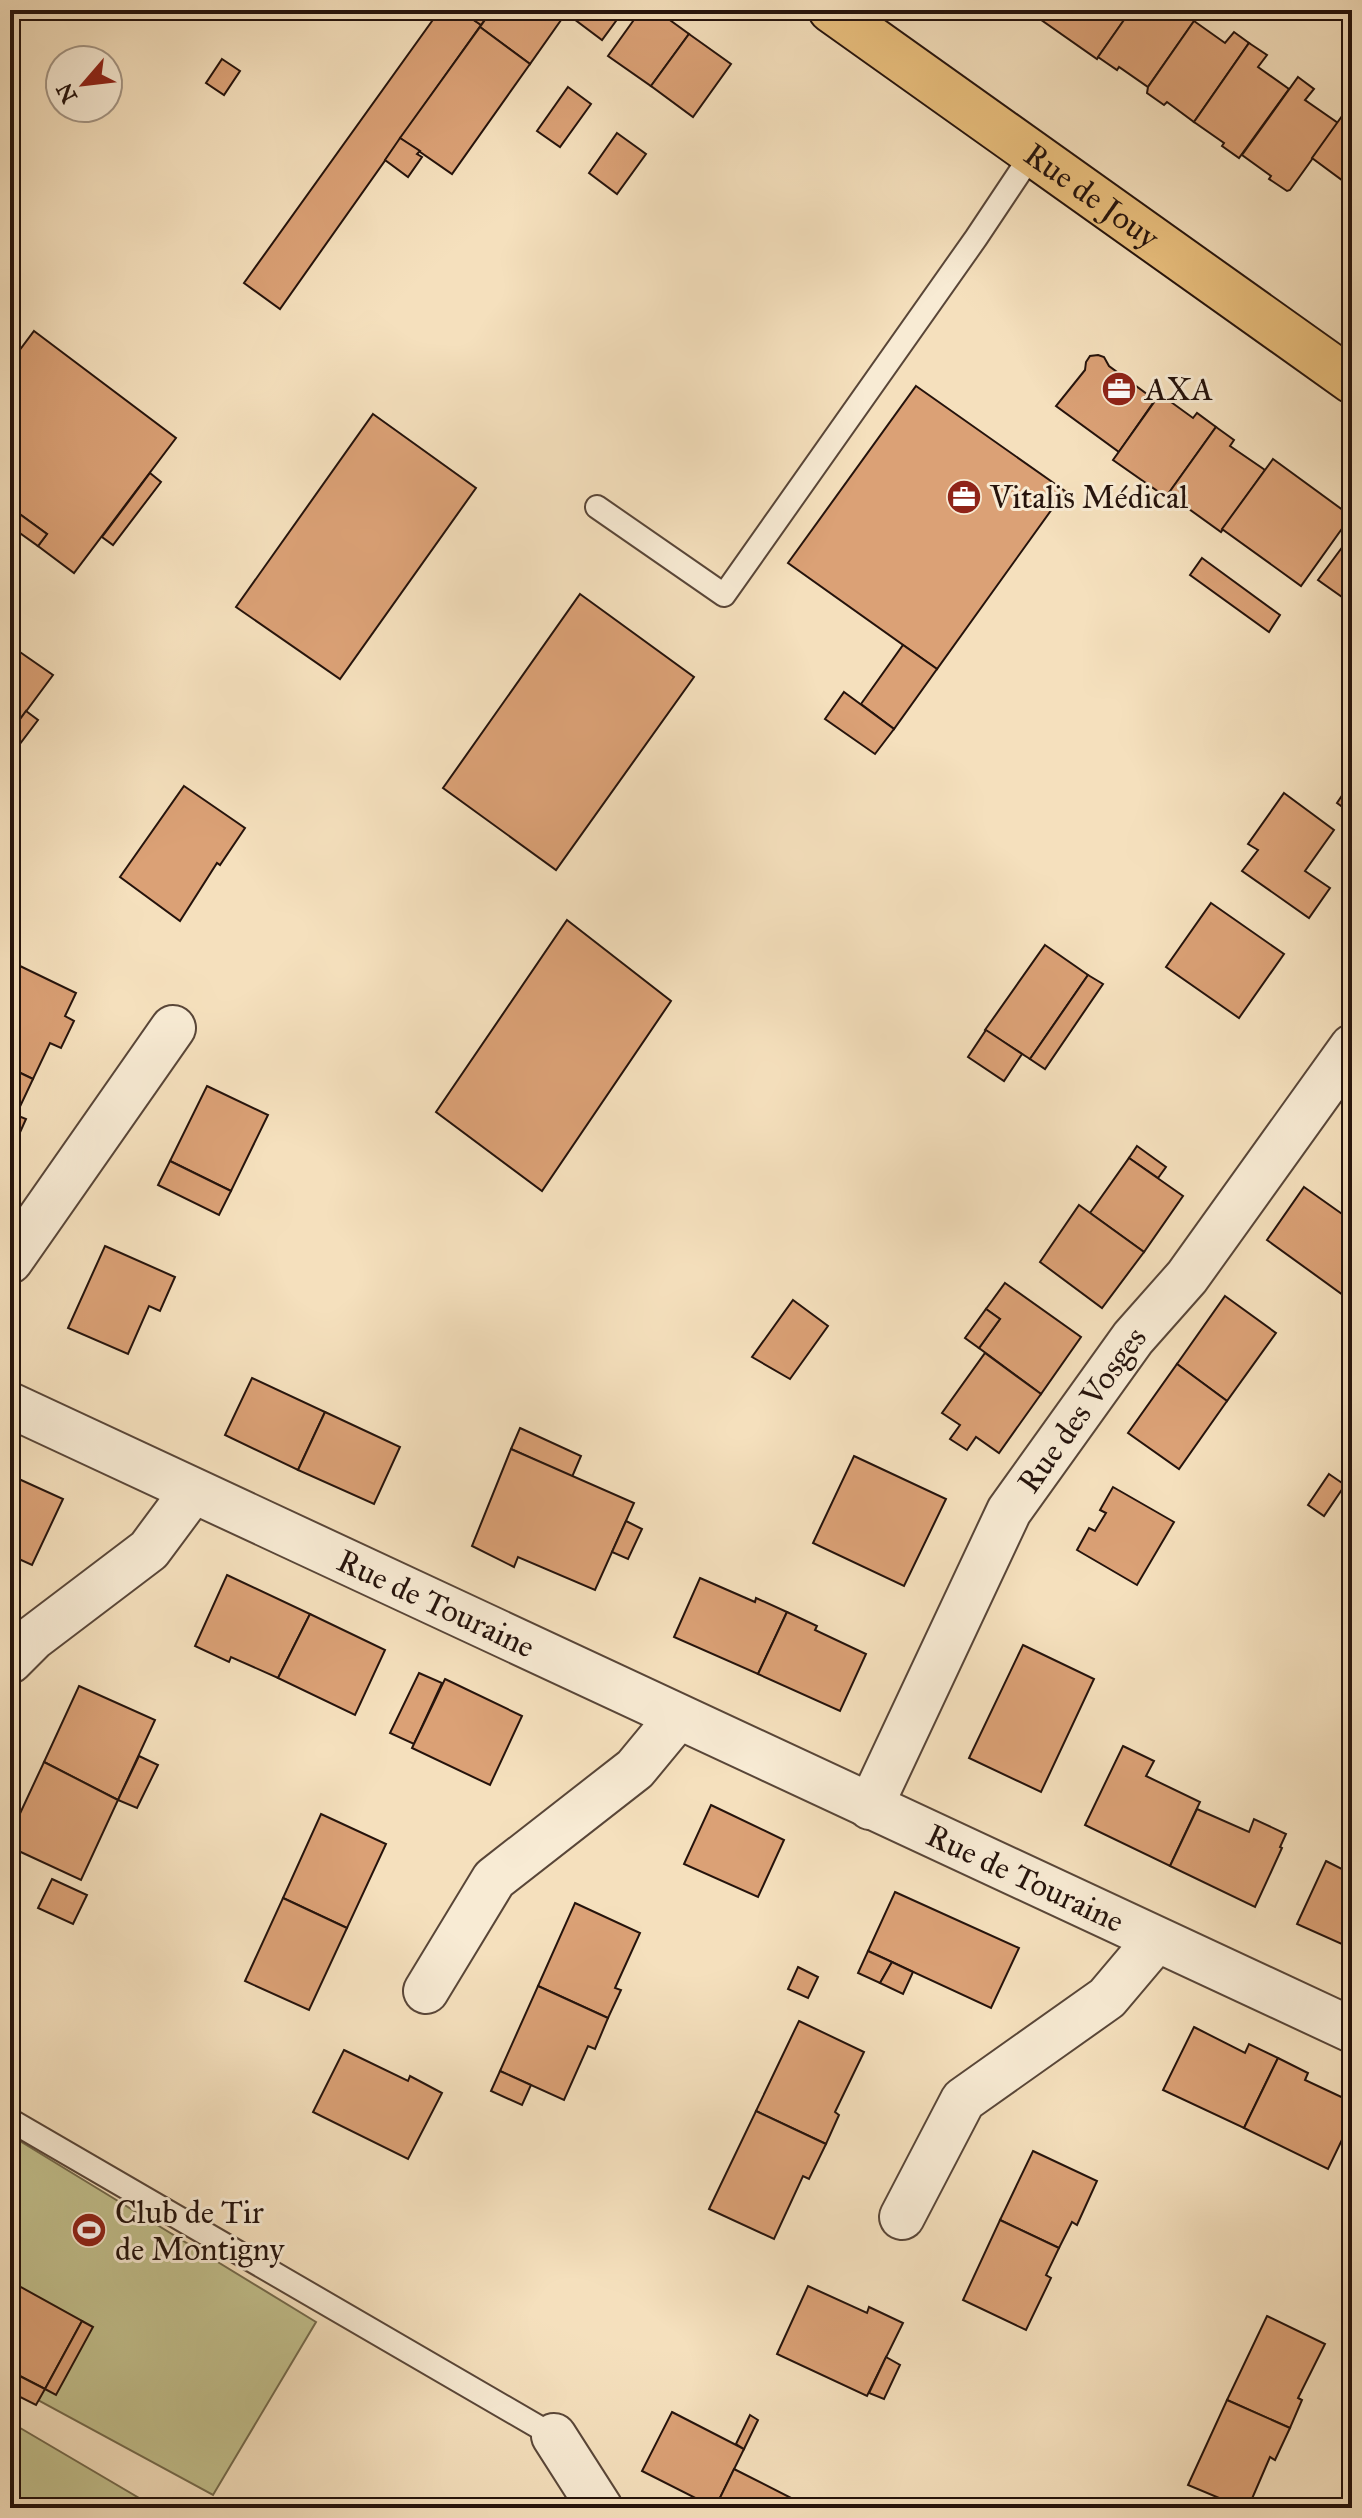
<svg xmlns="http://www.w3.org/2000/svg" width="1362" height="2518" font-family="'IM FELL Great Primer',serif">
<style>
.green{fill:#c2c08d;stroke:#746a4c;stroke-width:2}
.building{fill:#dba176;stroke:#25130c;stroke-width:2}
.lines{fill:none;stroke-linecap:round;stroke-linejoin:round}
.service-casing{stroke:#594638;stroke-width:26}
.minor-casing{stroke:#594638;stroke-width:48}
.primary-casing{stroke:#25130c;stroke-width:48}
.service{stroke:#f8ebd4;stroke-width:22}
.minor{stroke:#f8ebd4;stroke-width:44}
.primary{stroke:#eac07e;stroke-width:44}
.labels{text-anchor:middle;stroke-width:6;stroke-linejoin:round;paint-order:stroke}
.street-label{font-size:32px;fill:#25130c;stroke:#f8ebd4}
.poi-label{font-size:32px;fill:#25130c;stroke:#f8ebd4;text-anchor:start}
</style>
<rect width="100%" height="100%" fill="#f5e0bd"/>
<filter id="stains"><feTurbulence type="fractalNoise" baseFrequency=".0025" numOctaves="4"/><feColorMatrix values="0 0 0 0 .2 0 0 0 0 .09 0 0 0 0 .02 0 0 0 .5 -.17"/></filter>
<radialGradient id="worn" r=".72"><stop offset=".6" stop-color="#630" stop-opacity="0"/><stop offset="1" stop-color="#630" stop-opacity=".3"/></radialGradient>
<!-- green -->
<g class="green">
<polygon points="10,2135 316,2322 213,2495 10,2385"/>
<polygon points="10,2422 156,2508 10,2508"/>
</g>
<!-- building -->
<g class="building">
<polygon points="440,10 459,10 481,25 280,309 244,283"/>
<polygon points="459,10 492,10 481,25"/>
<polygon points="492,10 562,10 566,13 530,64 480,27"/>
<polygon points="562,10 624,10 602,40"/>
<polygon points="641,10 656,10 689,34 651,86 608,56"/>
<polygon points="1042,10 1131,10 1097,59 1037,17"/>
<polygon points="1131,10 1202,10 1148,87 1119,67 1117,70 1098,57"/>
<polygon points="1194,21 1225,43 1234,32 1249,43 1194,122 1167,102 1164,105 1147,93 1148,87"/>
<polygon points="480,27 530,64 452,174 400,138"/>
<polygon points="689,34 731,64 693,117 651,86"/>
<polygon points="1249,43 1267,55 1258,67 1289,89 1239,158 1222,146 1224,143 1194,122"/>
<polygon points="222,59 240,71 224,95 206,83"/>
<polygon points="1298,77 1314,89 1305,100 1338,123 1290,190 1287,191 1269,179 1271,176 1242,155"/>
<polygon points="568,87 591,104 560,147 537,131"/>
<polygon points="1352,102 1352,194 1342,185 1343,181 1312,158"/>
<polygon points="617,133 646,154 617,194 589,173"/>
<polygon points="400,138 420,151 417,154 422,157 408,177 385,160"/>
<polygon points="34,331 176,438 74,573 38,546 47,534 10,507 10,363"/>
<polygon points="1098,355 1104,357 1109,366 1155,400 1119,452 1056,406 1085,370 1086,362 1090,356"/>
<polygon points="916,386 1065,491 937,669 788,563"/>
<polygon points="1160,394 1193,418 1197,413 1216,427 1166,497 1113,460"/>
<polygon points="373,414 476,488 340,679 236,607"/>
<polygon points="1216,427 1234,440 1230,446 1265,470 1221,532 1168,494"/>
<polygon points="1273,459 1351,516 1301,586 1222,529"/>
<polygon points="150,473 161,482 113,545 102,537"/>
<polygon points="10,507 47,534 38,546 10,526"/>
<polygon points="1352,534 1352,604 1318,580"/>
<polygon points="1202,558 1280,615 1269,632 1190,575"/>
<polygon points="580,594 694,677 556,870 443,788"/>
<polygon points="903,645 937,669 894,729 861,704"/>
<polygon points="17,650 53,675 10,733 10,659"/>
<polygon points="844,692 894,729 875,754 825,719"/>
<polygon points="26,711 38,720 10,757 10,733"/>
<polygon points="1349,785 1352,788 1352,814 1337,803"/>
<polygon points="184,786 245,828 220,865 217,863 180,921 120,877"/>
<polygon points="1284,793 1334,830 1305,871 1330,888 1309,918 1242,871 1258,850 1248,844"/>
<polygon points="1211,903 1284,954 1239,1018 1166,967"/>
<polygon points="567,920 671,1001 542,1191 436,1112"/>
<polygon points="1045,945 1088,975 1030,1059 985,1030"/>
<polygon points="20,966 76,993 65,1016 74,1021 61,1048 50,1043 33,1079 10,1068 10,986"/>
<polygon points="1088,975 1103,984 1045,1069 1030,1059"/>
<polygon points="986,1030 1022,1054 1004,1081 968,1057"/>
<polygon points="10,1068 33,1079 16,1115 26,1119 13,1148 10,1147"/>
<polygon points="207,1086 268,1115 231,1191 170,1161"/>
<polygon points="1137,1146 1166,1167 1158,1178 1129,1158"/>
<polygon points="1129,1158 1183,1196 1144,1252 1090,1213"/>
<polygon points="170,1161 231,1191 219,1215 158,1185"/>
<polygon points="1304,1187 1352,1221 1352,1283 1343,1295 1267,1240"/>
<polygon points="1079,1205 1144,1252 1102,1308 1040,1262"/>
<polygon points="105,1246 175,1277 160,1311 149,1306 128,1354 68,1328"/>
<polygon points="1005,1283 1081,1337 1041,1394 979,1348 1000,1319 986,1309"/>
<polygon points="1225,1296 1276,1333 1227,1401 1177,1364"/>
<polygon points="793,1300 828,1326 790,1379 752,1357"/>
<polygon points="986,1309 1000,1319 979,1348 965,1338"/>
<polygon points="985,1353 1041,1394 999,1453 976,1437 967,1450 950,1439 960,1425 942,1413"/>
<polygon points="1177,1364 1227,1401 1179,1469 1128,1433"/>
<polygon points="252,1378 325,1412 298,1470 225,1435"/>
<polygon points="325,1412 400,1447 374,1504 298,1470"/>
<polygon points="520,1428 581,1456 572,1477 511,1449"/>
<polygon points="511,1449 634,1503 595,1590 518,1557 514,1567 472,1546"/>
<polygon points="854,1456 946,1499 904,1586 813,1543"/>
<polygon points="1329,1474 1345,1485 1324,1516 1308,1505"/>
<polygon points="10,1475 63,1499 32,1565 10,1555"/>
<polygon points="1113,1487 1174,1522 1137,1585 1077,1550 1089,1528 1095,1531 1106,1513 1100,1510"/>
<polygon points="626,1521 642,1529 628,1559 612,1552"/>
<polygon points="227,1575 310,1614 278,1678 231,1657 229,1662 195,1646"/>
<polygon points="700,1578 755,1602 756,1598 787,1612 758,1674 674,1637"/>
<polygon points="787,1612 817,1626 815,1630 866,1654 840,1711 758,1674"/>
<polygon points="310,1614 385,1650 355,1715 278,1678"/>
<polygon points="1023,1645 1094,1679 1041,1792 969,1758"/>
<polygon points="419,1673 442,1683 414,1744 390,1733"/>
<polygon points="445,1679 522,1716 490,1785 412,1748"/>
<polygon points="79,1686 155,1720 118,1800 44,1762"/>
<polygon points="1123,1746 1154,1761 1146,1776 1200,1802 1170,1866 1085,1825"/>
<polygon points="139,1756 158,1765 137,1808 118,1800"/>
<polygon points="44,1762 118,1800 81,1880 10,1847 10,1835"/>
<polygon points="711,1805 784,1840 758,1897 684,1864"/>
<polygon points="1197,1809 1249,1832 1254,1819 1286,1834 1280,1847 1282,1848 1255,1907 1170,1866"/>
<polygon points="321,1814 386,1844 347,1928 283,1898"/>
<polygon points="1326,1861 1352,1874 1352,1955 1349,1954 1351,1948 1297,1924"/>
<polygon points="52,1879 87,1895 73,1924 38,1908"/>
<polygon points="895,1892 1019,1948 991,2008 868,1951"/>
<polygon points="283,1898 347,1928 309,2010 245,1981"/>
<polygon points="575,1903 640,1933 615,1988 621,1990 608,2018 538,1986"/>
<polygon points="868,1951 892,1962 880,1983 858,1973"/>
<polygon points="892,1962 913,1972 903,1994 880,1983"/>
<polygon points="798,1967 818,1977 808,1998 788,1989"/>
<polygon points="538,1986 608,2018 595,2049 588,2046 564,2100 500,2071"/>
<polygon points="799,2021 864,2052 835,2112 839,2115 826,2144 756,2111"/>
<polygon points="1194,2027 1245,2053 1249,2044 1278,2058 1244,2128 1163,2090"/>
<polygon points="344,2050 408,2081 410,2076 442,2093 408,2159 313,2112"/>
<polygon points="1278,2058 1308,2073 1305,2080 1352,2102 1352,2119 1328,2169 1244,2128"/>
<polygon points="500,2071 531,2085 522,2105 491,2091"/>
<polygon points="756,2111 826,2144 809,2179 803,2176 774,2239 709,2209"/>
<polygon points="1033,2151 1097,2181 1077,2225 1072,2222 1059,2248 1000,2220"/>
<polygon points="1000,2220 1059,2248 1046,2275 1051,2278 1026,2330 963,2300"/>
<polygon points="10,2281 82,2321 45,2389 10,2371"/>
<polygon points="808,2286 867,2313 869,2307 903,2323 867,2396 777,2354"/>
<polygon points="1267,2316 1325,2344 1298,2398 1302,2400 1290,2428 1227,2400"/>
<polygon points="82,2321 93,2327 56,2395 45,2389"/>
<polygon points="886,2357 900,2365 884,2399 869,2393"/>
<polygon points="10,2371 45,2389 36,2405 10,2392"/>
<polygon points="1227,2400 1290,2428 1275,2460 1270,2457 1248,2508 1243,2508 1188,2485"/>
<polygon points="672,2412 744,2449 715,2508 642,2471"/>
<polygon points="750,2415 758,2420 744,2449 736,2444"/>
<polygon points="734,2469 803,2504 802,2508 715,2508"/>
</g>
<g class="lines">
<!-- service casing -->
<g class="service-casing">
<g id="service">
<polyline points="597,507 724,595 976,238 1032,154"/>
<polyline points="10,2120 554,2436"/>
</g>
</g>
<!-- minor casing -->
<g class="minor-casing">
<g id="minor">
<polyline points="10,1261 173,1028"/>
<path id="s1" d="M10 1405 1352 2030"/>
<polyline points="10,1661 33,1638 149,1550 192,1492"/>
<path id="s2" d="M870 1807 1009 1511 1133 1338 1187 1277 1352 1047"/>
<polyline points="426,1991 494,1879 635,1769 678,1717"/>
<polyline points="902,2217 963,2100 1107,1998 1156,1940"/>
<polyline points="554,2436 600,2508"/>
</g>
</g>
<!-- primary casing -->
<g class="primary-casing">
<g id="primary">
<path id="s3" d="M831 10 1352 381"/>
</g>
</g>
<!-- service -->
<use href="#service" class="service"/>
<!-- minor -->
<use href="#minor" class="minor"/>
<!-- primary -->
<use href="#primary" class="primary"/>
</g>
<!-- icons -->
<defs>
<g id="office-disc" transform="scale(1.8)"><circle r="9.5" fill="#8f2418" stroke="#f8ebd4"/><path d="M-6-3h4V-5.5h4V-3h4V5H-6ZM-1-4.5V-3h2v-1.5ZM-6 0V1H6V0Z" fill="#fff"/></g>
<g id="stadium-disc" transform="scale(1.8)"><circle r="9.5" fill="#8f2418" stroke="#f8ebd4"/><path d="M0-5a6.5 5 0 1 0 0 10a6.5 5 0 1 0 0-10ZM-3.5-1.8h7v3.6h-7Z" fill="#fff"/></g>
</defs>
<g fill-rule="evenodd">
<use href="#office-disc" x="1119" y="389"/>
<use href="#office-disc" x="964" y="497"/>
<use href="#stadium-disc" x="89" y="2230"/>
</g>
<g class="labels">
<!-- street labels -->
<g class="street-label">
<text dy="11" stroke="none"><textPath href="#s3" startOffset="320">Rue de Jouy</textPath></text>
<text dy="11" stroke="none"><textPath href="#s2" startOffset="452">Rue des Vosges</textPath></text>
<text dy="11" stroke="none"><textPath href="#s1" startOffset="470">Rue de Touraine</textPath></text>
<text dy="11" stroke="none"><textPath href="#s1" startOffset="1120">Rue de Touraine</textPath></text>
</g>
<!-- poi labels -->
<g class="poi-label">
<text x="1145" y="400">AXA</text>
<text x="990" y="508">Vitalis Médical</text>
<text x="115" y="2223">Club de Tir<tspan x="115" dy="37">de Montigny</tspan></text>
</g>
</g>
<!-- margin -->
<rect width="1362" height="2518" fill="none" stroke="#f5e0bd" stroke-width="40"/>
<rect x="12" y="12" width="1338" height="2494" fill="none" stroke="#25130c" stroke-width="4"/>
<rect x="20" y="20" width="1322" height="2478" fill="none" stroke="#25130c" stroke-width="2"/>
<!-- north arrow -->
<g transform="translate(84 84) rotate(242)"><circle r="38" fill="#f8ebd4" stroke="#a49584" stroke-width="2"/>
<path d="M0-6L14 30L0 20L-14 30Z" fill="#8f2418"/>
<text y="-12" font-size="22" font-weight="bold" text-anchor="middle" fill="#25130c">N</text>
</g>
<rect width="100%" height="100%" filter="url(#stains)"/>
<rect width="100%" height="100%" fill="url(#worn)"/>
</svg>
